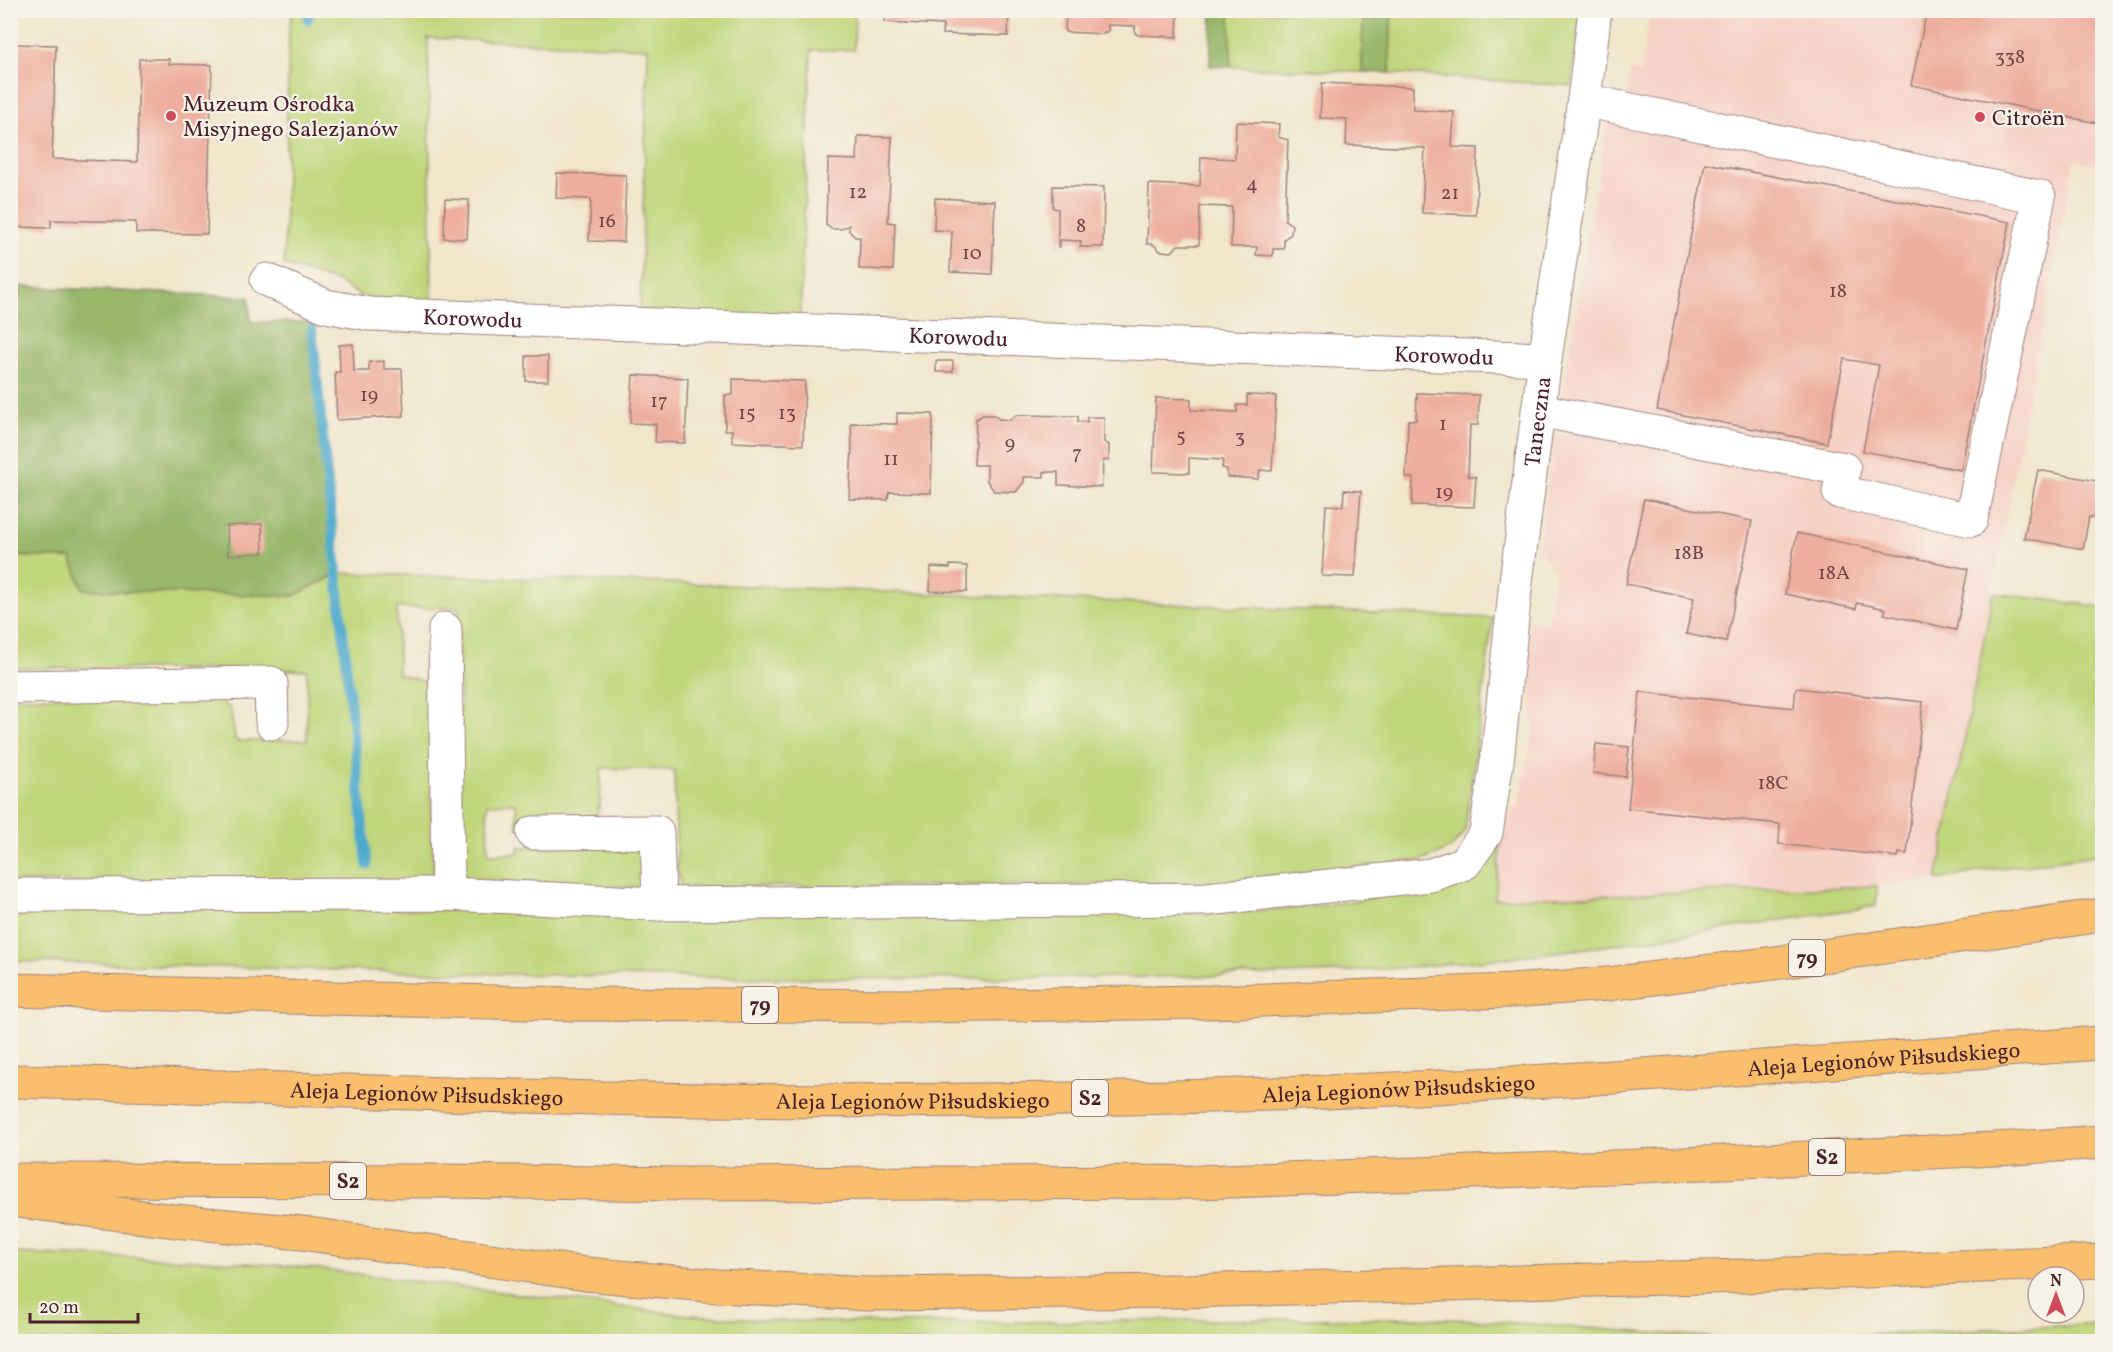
<svg xmlns="http://www.w3.org/2000/svg" width="2113" height="1352" font-family="Vollkorn,serif">
<style>
.built{fill:#f6d1c6}
.green{fill:#c0d67a;stroke:#857a52;stroke-width:1.5}
.forest{fill:#98b76a;stroke:#716b4a;stroke-width:1.5}
.lines{fill:none;stroke-linecap:round;stroke-linejoin:round}
.stream{stroke:#4ea9cc;stroke-width:10}
.building{fill:#eeae9f}
.minor-casing{stroke:#9d827c;stroke-width:35}
.highway-casing{stroke:#9d827c;stroke-width:35}
.minor{stroke:#fff;stroke-width:33}
.highway{stroke:#f9bf6d;stroke-width:33}
.poi-dot{fill:#d1495b;stroke:#f7f3e8;stroke-width:2}
.labels{text-anchor:middle;stroke-width:4.5;stroke-linejoin:round;paint-order:stroke}
.number-label{font-size:20px;fill:#734348}
.shield{fill:#f7f3e8;stroke:#7e5f64;stroke-width:1.5}
.shield-label{font-size:21px;font-weight:bold;fill:#4a1f2b}
.poi-label{font-size:22px;fill:#4a1f2b;stroke:#f7f3e8;text-anchor:start}
.street-label{font-size:22px;fill:#4a1f2b;stroke:#f7f3e8}
</style>
<rect width="100%" height="100%" fill="#f7f3e8"/>
<filter id="ink" filterUnits="userSpaceOnUse"><feTurbulence type="fractalNoise" baseFrequency=".0167" numOctaves="2"/><feDisplacementMap in="SourceGraphic" scale="12" xChannelSelector="R" yChannelSelector="G"/><feConvolveMatrix kernelMatrix="1 2 1 2 8 2 1 2 1" color-interpolation-filters="sRGB"/></filter>
<filter id="wash" filterUnits="userSpaceOnUse"><feTurbulence type="fractalNoise" baseFrequency=".008" numOctaves="4" result="noise"/><feDisplacementMap in="SourceGraphic" scale="24" xChannelSelector="R" yChannelSelector="G"/><feGaussianBlur stdDeviation="1.35" result="paint"/><feColorMatrix in="noise" values="0 0 0 0 0 0 0 0 0 0 0 0 0 0 0 0 0 1.4 0 .05"/><feComposite in="paint" operator="in"/></filter>
<g filter="url(#wash)">
<rect width="100%" height="100%" fill="#f0e6cc"/>
<!-- built -->
<polygon class="built" points="1650,11 2102,11 2102,166 2074,160 1937,880 1877,886 1495,899 1505,821 1520,799 1534,728 1525,640 1528,621 1547,624 1555,569 1538,550 1555,435 1568,436 1574,403 1563,392 1607,122 1620,122 1630,71 1640,73"/>
<!-- green -->
<g class="green">
<polygon points="293,11 855,11 854,50 811,50 800,318 640,313 648,48 428,38 432,305 362,297 339,282 284,265 289,29"/>
<polygon points="1230,11 1363,11 1362,72 1231,67"/>
<polygon points="1391,11 1581,11 1571,86 1390,73"/>
<path d="M11 556 72 558 83 589 133 592 293 596 339 573 704 584 1493 618 1465 830C1453 850 1444 853 1422 860L1209 884 700 887 681 886 677 868 674 770 601 768 600 803 596 817 584 826 517 828 516 803 487 804 488 854 518 853V847L627 845 645 849 644 888 467 880 461 872 459 608H397L398 674 429 683 433 881 11 882V697L214 696 230 709 236 741 307 740V670L11 668Z"/>
<polygon points="1993,593 2102,607 2102,854 1982,871 1937,880"/>
<path d="M1494 841 1501 844 1495 899 1877 886 1876 906C1703 931 1529 961 1354 971 1239 977 1122 977 1007 978 674 981 342 970 11 961V907L1209 914 1313 907 1386 896Z"/>
<polygon points="11,1253 206,1260 301,1267 677,1314 779,1321 895,1323 1414,1318 1476,1320 1747,1340 2102,1324 2102,1341 11,1342"/>
</g>
<!-- forest -->
<g class="forest">
<polygon points="1212,11 1230,11 1231,67 1210,66"/>
<polygon points="1363,11 1391,11 1390,73 1362,72"/>
<polygon points="11,286 249,297 251,322 315,322 339,573 293,596 133,592 83,589 71,558 11,556"/>
</g>
<g class="lines">
<!-- stream -->
<g class="stream">
<polyline points="308,19 310,10"/>
<polyline points="312,329 367,865"/>
</g>
</g>
<g id="blocks">
<!-- building -->
<g class="building">
<polygon points="886,10 1009,10 1008,36 942,34 943,25 885,22"/>
<polygon points="1066,10 1178,10 1177,37 1138,35 1135,33 1135,26 1108,25 1108,32 1104,32 1104,34 1065,32"/>
<polygon points="1927,10 2102,10 2102,124 1911,85"/>
<polygon points="10,44 56,45 52,159 137,162 139,59 169,59 169,64 212,65 207,234 136,233 136,222 51,220 51,228 10,227"/>
<polygon points="1322,83 1413,87 1413,110 1454,112 1452,147 1478,148 1476,215 1422,213 1425,148 1346,145 1347,119 1320,118"/>
<polygon points="1236,122 1279,124 1278,137 1288,140 1285,220 1292,225 1291,234 1284,239 1284,249 1273,249 1273,256 1256,255 1257,247 1231,247 1232,207 1200,206 1199,245 1178,245 1172,252 1160,251 1153,244 1147,244 1149,184 1200,186 1201,157 1235,159"/>
<polygon points="858,136 892,137 888,222 895,223 893,270 859,269 860,237 855,237 849,231 849,225 841,229 832,229 826,225 828,159 857,160"/>
<polygon points="1705,163 2010,222 1961,470 1863,451 1879,365 1844,359 1827,443 1657,410"/>
<polygon points="557,173 626,175 624,242 589,241 591,199 556,198"/>
<polygon points="1053,186 1104,187 1103,247 1080,247 1081,241 1060,240 1060,247 1058,247 1058,209 1053,208"/>
<polygon points="935,198 995,201 992,274 950,272 952,231 934,230"/>
<polygon points="445,199 469,200 467,239 444,238"/>
<polygon points="353,344 354,371 369,371 369,362 384,361 384,369 402,369 404,416 337,420 335,372 340,372 339,345"/>
<rect x="526" y="356" width="22" height="25"/>
<rect x="936" y="361" width="17" height="11"/>
<polygon points="633,375 688,378 685,443 655,442 656,424 630,423"/>
<polygon points="733,379 805,381 803,445 732,442 732,430 725,430 725,395 733,395"/>
<polygon points="1417,393 1479,395 1478,425 1470,425 1468,476 1476,477 1474,507 1412,505 1413,478 1406,477 1408,420 1416,420"/>
<polygon points="1247,395 1276,396 1272,471 1260,470 1258,479 1227,477 1227,469 1222,468 1223,460 1189,458 1189,473 1153,472 1156,398 1191,399 1191,410 1237,412 1237,405 1247,405"/>
<polygon points="897,413 933,414 931,493 889,492 888,500 849,499 852,448 851,423 897,424"/>
<polygon points="983,415 994,415 999,419 1010,420 1016,415 1078,416 1078,422 1087,422 1087,417 1104,417 1104,442 1109,445 1109,460 1103,461 1102,487 1058,485 1058,472 1044,472 1044,477 1024,477 1024,482 1016,492 994,491 987,481 987,465 974,465 976,419"/>
<polygon points="2038,470 2102,482 2102,519 2089,517 2083,549 2024,538"/>
<polygon points="1344,490 1361,491 1355,577 1322,576 1326,505 1343,506"/>
<polygon points="1644,499 1752,521 1726,642 1686,634 1694,598 1626,584"/>
<polygon points="262,524 263,553 228,555 227,526"/>
<polygon points="1797,533 1968,569 1956,630 1884,614 1886,609 1872,606 1857,603 1856,609 1785,594"/>
<polygon points="950,565 967,566 967,592 930,591 931,567 950,568"/>
<polygon points="1796,688 1923,702 1907,854 1899,853 1898,857 1779,844 1780,824 1628,808 1640,692 1794,708"/>
<polygon points="1596,744 1629,747 1626,777 1593,773"/>
</g>
</g>
</g>
<g filter="url(#ink)">
<use href="#blocks" fill-opacity="0" stroke="#9d827c" stroke-width="1.5"/>
<g class="lines">
<!-- minor casing -->
<g class="minor-casing">
<g id="minor">
<path id="s1" d="M267 280 326 306 370 314 1545 359"/>
<polyline points="1538,410 1844,469 1839,492 1971,520 2039,197 1584,100"/>
<polyline points="445,629 448,894"/>
<polyline points="10,687 271,683 272,723"/>
<polyline points="533,833 657,832 659,904"/>
<path id="s2" d="M10 895 448 894 659 904 1207 899 1431 875 1465 863 1486 833 1497 761 1516 582 1545 359 1584 100 1595 10"/>
</g>
</g>
<!-- highway casing -->
<g class="highway-casing">
<g id="highway">
<polyline points="10,990 572,1004 915,1006 1210,1002 1510,991 1608,984 1782,962 2102,915"/>
<path id="s3" d="M10 1081C221 1086 431 1095 642 1099 803 1102 964 1101 1126 1098 1452 1092 1777 1066 2102 1043"/>
<polyline points="10,1180 441,1181 685,1184 1200,1182 1639,1166 2015,1148 2102,1142"/>
<polyline points="10,1200 175,1221 302,1233 586,1274 718,1286 869,1294 1183,1291 1744,1276 2102,1261"/>
</g>
</g>
<!-- minor -->
<use href="#minor" class="minor"/>
<!-- highway -->
<use href="#highway" class="highway"/>
</g>
</g>
<!-- markers -->
<g class="poi-dot">
<circle cx="171" cy="116" r="6"/>
<circle cx="1980" cy="117" r="6"/>
</g>
<g class="labels">
<!-- number labels -->
<g class="number-label">
<text x="2010" y="63">338</text>
<text x="1252" y="190">4</text>
<text x="858" y="198">12</text>
<text x="1450" y="199">21</text>
<text x="607" y="227">16</text>
<text x="1081" y="232">8</text>
<text x="972" y="259">10</text>
<text x="1838" y="297">18</text>
<text x="369" y="401">19</text>
<text x="659" y="407">17</text>
<text x="747" y="419">15</text>
<text x="787" y="419">13</text>
<text x="1443" y="430">1</text>
<text x="1181" y="442">5</text>
<text x="1240" y="443">3</text>
<text x="1010" y="449">9</text>
<text x="1077" y="459">7</text>
<text x="891" y="465">11</text>
<text x="1444" y="498">19</text>
<text x="1689" y="559">18B</text>
<text x="1834" y="579">18A</text>
<text x="1773" y="789">18C</text>
</g>
<!-- shield labels -->
<g class="shield">
<rect x="1789" y="940" width="36" height="36" rx="4.5"/>
<rect x="742" y="987" width="36" height="36" rx="4.5"/>
<rect x="1072" y="1080" width="36" height="36" rx="4.5"/>
<rect x="1809" y="1139" width="36" height="36" rx="4.5"/>
<rect x="330" y="1163" width="36" height="36" rx="4.5"/>
</g>
<g class="shield-label">
<text x="1807" y="965">79</text>
<text x="760" y="1012">79</text>
<text x="1090" y="1105">S2</text>
<text x="1827" y="1164">S2</text>
<text x="348" y="1188">S2</text>
</g>
<!-- poi labels -->
<g class="poi-label">
<text x="183" y="111">Muzeum Ośrodka<tspan x="183" dy="25">Misyjnego Salezjanów</tspan></text>
<text x="1992" y="125">Citroën</text>
</g>
<!-- street labels -->
<g class="street-label">
<text dy="8" stroke="none"><textPath href="#s1" startOffset="212">Korowodu</textPath></text>
<text dy="8" stroke="none"><textPath href="#s1" startOffset="698">Korowodu</textPath></text>
<text dy="8" stroke="none"><textPath href="#s1" startOffset="1184">Korowodu</textPath></text>
<text dy="8" stroke="none"><textPath href="#s2" startOffset="1910">Taneczna</textPath></text>
<text dy="8" stroke="none"><textPath href="#s3" startOffset="1875">Aleja Legionów Piłsudskiego</textPath></text>
<text dy="8" stroke="none"><textPath href="#s3" startOffset="1389">Aleja Legionów Piłsudskiego</textPath></text>
<text dy="8" stroke="none"><textPath href="#s3" startOffset="417">Aleja Legionów Piłsudskiego</textPath></text>
<text dy="8" stroke="none"><textPath href="#s3" startOffset="903">Aleja Legionów Piłsudskiego</textPath></text>
</g>
</g>
<!-- margin -->
<rect width="2113" height="1352" fill="none" stroke="#f7f3e8" stroke-width="36"/>
<!-- north arrow -->
<g transform="translate(2056 1295)"><circle r="28" fill="#f7f3e8" stroke="#b29e9c" stroke-width="1.5"/>
<path d="M0-4.5L10 22L0 15L-10 22Z" fill="#d1495b"/>
<text y="-9" font-size="16" font-weight="bold" text-anchor="middle" fill="#4a1f2b">N</text>
</g>
<!-- scale -->
<path d="M30 1313v9h108v-9" fill="none" stroke="#4a1f2b" stroke-width="3"/>
<text x="39" y="1313" font-size="18" fill="#4a1f2b" stroke="#f7f3e8" stroke-width="4.5" paint-order="stroke">20 m</text>
</svg>
